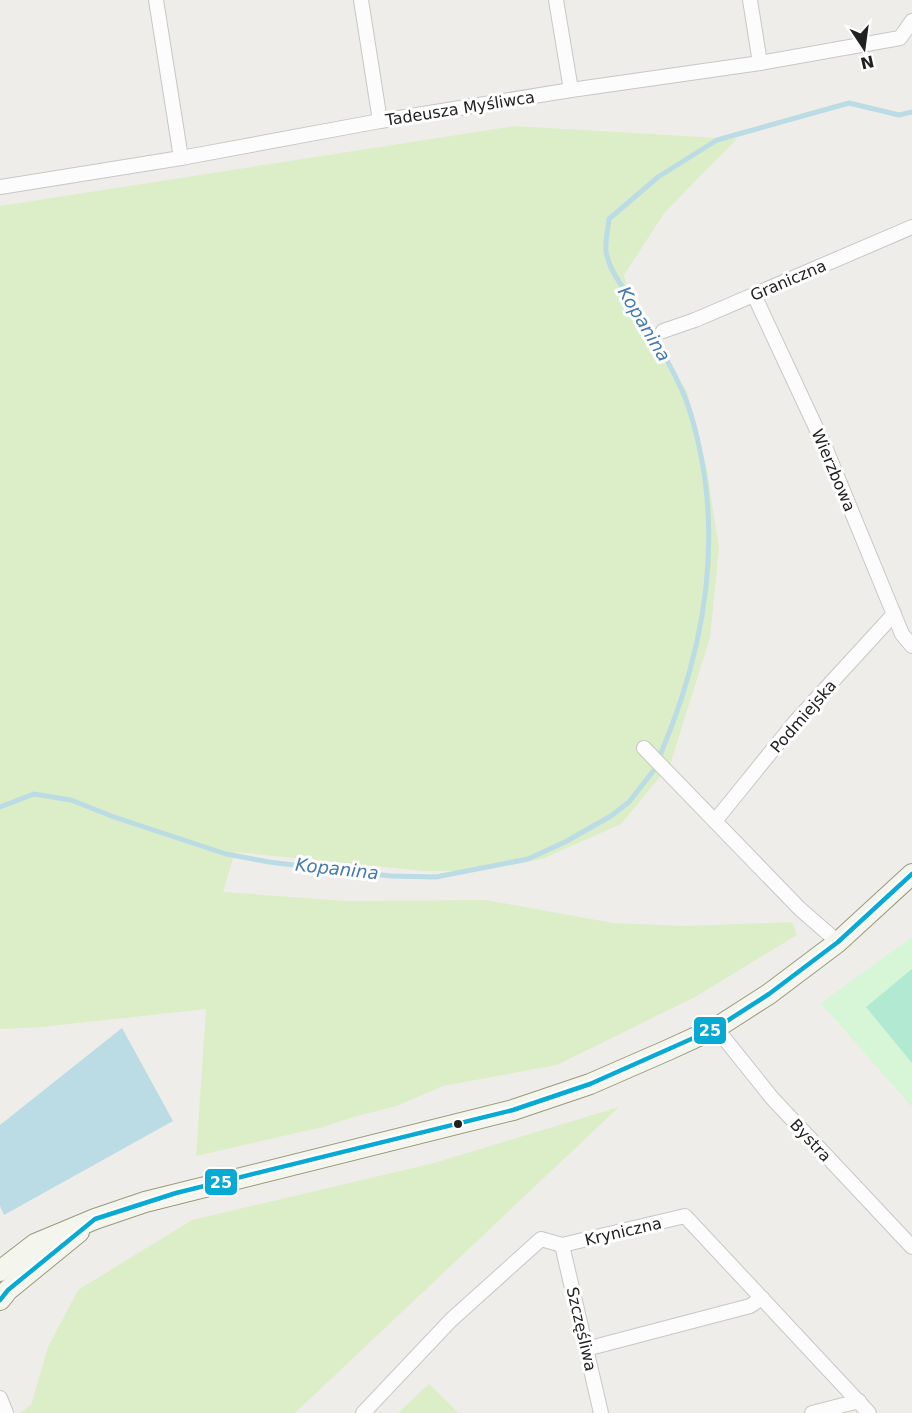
<svg xmlns="http://www.w3.org/2000/svg" width="912" height="1413" font-family="'DejaVu Sans',sans-serif">
<style>
.grass{fill:#dceec7}
.park{fill:#d7f6d7}
.pitch{fill:#b2e9d2}
.water{fill:#bbdce4}
.lines{fill:none;stroke-linecap:round;stroke-linejoin:round}
.stream{stroke:#bbdce4;stroke-width:5}
.street-casing{stroke:#c8c7c6;stroke-width:16}
.secondary-casing{stroke:#999a80;stroke-width:22}
.street{stroke:#fdfcfc;stroke-width:14}
.secondary{stroke:#f4f5ec;stroke-width:20}
.bus-1-casing{stroke:#fff;stroke-width:9}
.bus-1{stroke:#07aad3;stroke-width:4.5}
.bus-dot{fill:#212121;stroke:#fff;stroke-width:2}
.labels{text-anchor:middle;stroke-width:6;stroke-linejoin:round;paint-order:stroke}
.street-label{font-size:16px;fill:#212121;stroke:#fff}
.water-label{font-size:18px;font-style:italic;fill:#427ab1;stroke:#fff}
.line-badge{stroke:#fff;stroke-width:2}
.badge-label{font-size:16px;text-anchor:middle;font-weight:bold;fill:#fff}
</style>
<rect width="100%" height="100%" fill="#efedea"/>
<!-- grass -->
<g class="grass">
<polygon points="515,126 737,139 665,212 624,275 636,325 687,391 707,470 719,549 710,638 670,765 621,824 542,859 481,871 424,871 235,852 223,892 349,901 486,900 613,923 684,926 792,922 797,935 695,997 557,1065 443,1086 397,1106 357,1116 323,1127 196,1156 206,1009 42,1027 0,1029 0,206"/>
<polygon points="619,1107 295,1413 19,1413 31,1405 48,1347 78,1290 192,1220 434,1163"/>
<polygon points="429,1384 459,1413 398,1413"/>
</g>
<!-- park -->
<polygon class="park" points="912,937 912,1107 821,1003"/>
<!-- pitch -->
<polygon class="pitch" points="912,969 912,1063 866,1007"/>
<!-- water -->
<polygon class="water" points="122,1028 173,1121 4,1215 0,1206 0,1125"/>
<g class="lines">
<!-- stream -->
<g class="stream">
<path d="M661 753C701 658 721 558 701 456 696 430 690 405 678 382 666 356 650 331 636 307 625 289 609 272 606 251 605 241 608 229 609 219L658 177 717 140 849 103 899 115 912 112"/>
<polyline points="0,807 34,794 71,800 114,817 226,854 269,862 335,870 391,876 436,877 528,859 565,842 611,816 629,802 654,770"/>
</g>
<!-- street casing -->
<g class="street-casing">
<g id="street">
<polyline points="156,0 181,158"/>
<polyline points="361,0 380,121"/>
<polyline points="556,0 571,90"/>
<polyline points="750,0 760,63"/>
<polyline points="0,187 181,158 380,121 571,90 760,63 900,38 912,21"/>
<polyline points="754,295 825,447 902,634 912,646"/>
<polyline points="663,331 695,320 912,227"/>
<polyline points="644,748 800,909 838,942"/>
<polyline points="715,821 796,721 894,614"/>
<polyline points="716,1028 772,1098 912,1247"/>
<polyline points="562,1245 601,1413"/>
<polyline points="586,1349 750,1306 762,1298"/>
<polyline points="0,1398 6,1413"/>
<polyline points="363,1413 451,1320 541,1239 562,1245 685,1216 869,1413"/>
<polyline points="812,1413 859,1401"/>
</g>
</g>
<!-- secondary casing -->
<g class="secondary-casing">
<g id="secondary">
<polyline points="0,1271 35,1244 95,1219 145,1202 513,1110 590,1084 668,1050 716,1028 769,994 838,942 912,874"/>
<polyline points="0,1300 8,1290 79,1232"/>
</g>
</g>
<!-- street -->
<use href="#street" class="street"/>
<!-- secondary -->
<use href="#secondary" class="secondary"/>
<!-- bus-1 casing -->
<g class="bus-1-casing">
<polyline id="bus-1" points="0,1300 8,1290 95,1219 176,1193 513,1110 590,1084 716,1028 769,994 838,942 912,874"/>
</g>
<!-- bus-1 -->
<use href="#bus-1" class="bus-1"/>
</g>
<!-- markers -->
<circle class="bus-dot" cx="458" cy="1124" r="5"/>
<g class="labels">
<!-- street labels -->
<g class="street-label">
<text transform="translate(460 108) rotate(-9)" y="6">Tadeusza Myśliwca</text>
<text transform="translate(788 280) rotate(-23)" y="6">Graniczna</text>
<text transform="translate(834 470) rotate(67)" y="6">Wierzbowa</text>
<text transform="translate(803 716) rotate(-49)" y="6">Podmiejska</text>
<text transform="translate(811 1140) rotate(47)" y="6">Bystra</text>
<text transform="translate(623 1231) rotate(-13)" y="6">Kryniczna</text>
<text transform="translate(582 1329) rotate(77)" y="6">Szczęśliwa</text>
</g>
<!-- water labels -->
<g class="water-label">
<text transform="translate(644 324) rotate(59)" y="6">Kopanina</text>
<text transform="translate(337 869) rotate(6)" y="6">Kopanina</text>
</g>
</g>
<g class="line-badge">
<rect x="693" y="1016" width="34" height="29" rx="6" fill="#07aad3"/>
<rect x="204" y="1168" width="34" height="28" rx="6" fill="#07aad3"/>
</g>
<g class="badge-label">
<text x="710" y="1036">25</text>
<text x="221" y="1188">25</text>
</g>
<!-- north arrow -->
<g transform="translate(864 48) rotate(167)" stroke="#ffffff" stroke-width="4.5" paint-order="stroke">
<path d="M0-4.5L10 22L0 15L-10 22Z" fill="#212121"/>
<text y="-9" font-size="16" font-weight="bold" text-anchor="middle" fill="#212121">N</text>
</g>
</svg>
